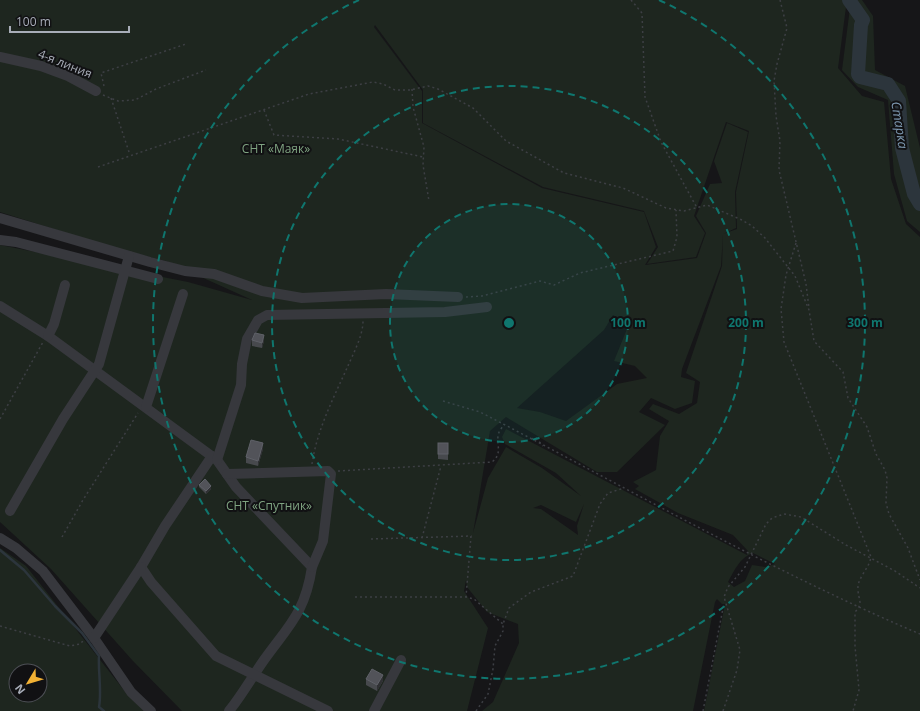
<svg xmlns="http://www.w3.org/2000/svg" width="920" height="711" font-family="'Open Sans',sans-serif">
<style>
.green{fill:#1e261f;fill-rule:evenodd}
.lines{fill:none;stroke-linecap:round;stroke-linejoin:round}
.stream{stroke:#2c353c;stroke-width:2.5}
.river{stroke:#2c353c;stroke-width:14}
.path{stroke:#3d3f44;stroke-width:1.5;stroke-dasharray:2 3;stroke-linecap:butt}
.minor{stroke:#37383d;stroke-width:10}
.wall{fill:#47494d}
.shaded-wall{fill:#2f3033}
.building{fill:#525359;stroke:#5f6168}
.ring{fill:none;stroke:#0f766e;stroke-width:2;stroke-dasharray:7 5}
.labels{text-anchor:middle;stroke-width:4;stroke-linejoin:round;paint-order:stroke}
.street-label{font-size:12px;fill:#a8adb8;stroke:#111113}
.park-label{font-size:12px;fill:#7fa381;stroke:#111113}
.water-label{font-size:13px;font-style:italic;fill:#7f9bb3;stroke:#111113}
.centre{fill:#0f766e;stroke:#111113;stroke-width:2}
.ring-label{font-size:12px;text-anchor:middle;font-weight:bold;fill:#0f766e;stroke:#111113;stroke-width:4;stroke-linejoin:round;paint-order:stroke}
</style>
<rect width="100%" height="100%" fill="#161618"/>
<!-- green -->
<g class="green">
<path d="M0 0H845L846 7 838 68 862 96 884 102 891 179 906 224 920 237V711H704L725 604H722L717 599 715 602 693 711H482L493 702 519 643 518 624 487 612 467 587 466 580 464 591 488 628 467 711H182L133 661 51 569 0 522V245L188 282 252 300 166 261 117 249 0 212ZM375 25 423 90V123L543 187 644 211 658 247 647 264 696 257 705 233 694 216 726 122 749 131 736 192 737 229 723 234 722 266 686 373 700 382 697 403 679 414 653 404 649 409 669 421 660 436 656 470 633 482 639 486 635 489 678 513 733 535 748 551 747 555 506 429 502 437 505 444 556 473 581 496 542 468 506 447 488 478 473 533 490 431 506 417 597 472H617L665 425 639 412 651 398 675 409 692 403 695 381 681 377 682 369 721 266 723 234 736 228 735 192 748 132 727 123 714 161 722 183 710 184 696 216 706 233 697 258 645 265 656 247 644 212 542 188 422 123V91L374 27ZM613 315 629 324 614 361 635 366 647 378 617 384 566 421 540 412 517 408 604 330ZM584 504 577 526 578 535 541 509 533 508 541 505 576 522ZM753 553 775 564 765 567 752 565 745 581 734 587 728 582C734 571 740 557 753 553Z"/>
<polygon points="851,0 862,0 873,16 875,70 905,86 920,148 920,232 907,221 894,174 888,100 858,87 842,70"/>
<path d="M0 548 26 566 123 689 147 711H0ZM16 671H40V695H16Z"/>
</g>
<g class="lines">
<!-- stream -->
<path class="stream" d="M0 550 24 570 55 606 82 633 99 656C98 673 102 690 99 707L104 711"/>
<!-- river -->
<polyline class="river" points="849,0 863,20 861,25 858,74 860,77 888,84 899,101 902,148 914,194 920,204"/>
<!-- path -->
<g class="path">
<polyline points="631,0 642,13 645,97 661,142 697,208"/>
<polyline points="780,0 787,28 777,64 774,81 776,116 780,141 779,170 806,284 809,308"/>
<polyline points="104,86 101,73 186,44"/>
<polyline points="412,89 413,107 424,147 423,165 429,201"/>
<polyline points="103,95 118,101 135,100 156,89 206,70"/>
<polyline points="111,98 130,155"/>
<polyline points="264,110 274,135 338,139 423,157"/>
<polyline points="98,167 309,94 373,82 383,84 395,90 410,90 428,86 438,89 473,108 506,141 564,173 623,188 666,208 684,211 707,205 742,220 752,226 765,238 795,276 809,310 814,341 843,372 848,398 867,427 876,454 885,470 887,478 886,503 889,514 908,548 920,580"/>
<path d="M796 243 786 275 781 309 784 342 871 557C869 569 857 578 858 589 858 600 864 603 855 612V646L859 690 853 711"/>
<polyline points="466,297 482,296 540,281 554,285 580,273 673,251 677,237 676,210"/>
<path d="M443 401 480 412C626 487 769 570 920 634"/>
<polyline points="0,419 43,342"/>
<polyline points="531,439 536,438 543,446"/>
<path d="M312 464C317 430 333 399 347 368 353 354 363 336 363 321"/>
<path d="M338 471 492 462C502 454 497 447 498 436 498 432 502 428 504 424"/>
<polyline points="62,537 83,500 138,413"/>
<polyline points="422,538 441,466"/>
<polyline points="371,539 471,536 466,597"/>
<polyline points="355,597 466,597 474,599 503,624"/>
<polyline points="0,626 70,646 80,644 85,639"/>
<polyline points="476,711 488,694 493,669 495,646 503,631 503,624 509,608 531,592 573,576 600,504 608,493 624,488"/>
<polyline points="703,711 724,603"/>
<polyline points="723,711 737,670 740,650 724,597 728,587 745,567 766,524 772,518 784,514 801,517 846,545 895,571 920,588"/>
</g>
<!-- minor -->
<g class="minor">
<polyline points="0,57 41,66 68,76 96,91"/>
<polyline points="0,218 150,262 185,271 214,274 262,291 302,298 386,294 458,297"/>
<polyline points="0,240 16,242 158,279"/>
<path d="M0 306 48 336 217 460 236 487 312 567C305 613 289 625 264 660 252 677 242 695 229 711"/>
<polyline points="48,336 54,324 65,285"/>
<polyline points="146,407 183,294"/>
<polyline points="212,456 165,526 141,567 151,582 216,656 328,711"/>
<polyline points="217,460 241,385 242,364 247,339 258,320 267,315 445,312 487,307"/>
<polyline points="227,474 328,471 331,474 323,541 312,567"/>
<polyline points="10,511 63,419 99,364 129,256"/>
<polyline points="0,538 16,548 43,571 94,638 131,692 151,711"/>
<polyline points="94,638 141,567"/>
<polyline points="374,711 401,660"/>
</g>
</g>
<!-- wall -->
<g class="wall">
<polygon points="252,340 264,341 262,348 252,346"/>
<polygon points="438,443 448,443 448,460 438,459"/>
<polygon points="263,449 258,466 246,463 246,457"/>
<polygon points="199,485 211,489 206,494 199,487"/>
<polygon points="366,679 383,681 377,691 366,685"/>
</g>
<!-- shaded-wall -->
<g class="shaded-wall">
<polygon points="264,335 264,341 262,348 262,343"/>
<polygon points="263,443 263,449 258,466 258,461"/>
<polygon points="211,486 211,489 206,494 206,491"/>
<polygon points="383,675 383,681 377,691 377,685"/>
</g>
<!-- building -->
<g class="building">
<polygon points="255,333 264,335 262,343 252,340"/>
<polygon points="251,440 263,443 258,461 246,457"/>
<rect x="438" y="443" width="10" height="11"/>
<polygon points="205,479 211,486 206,491 199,485"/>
<polygon points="372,669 383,675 377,685 366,679"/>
</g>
<!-- distance rings -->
<circle cx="509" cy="323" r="119" fill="#0f766e" fill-opacity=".12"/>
<g class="ring">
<circle cx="509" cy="323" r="119"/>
<circle cx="509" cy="323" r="237"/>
<path d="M659 0A356 356 0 1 1 359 0"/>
</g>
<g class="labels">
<!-- street labels -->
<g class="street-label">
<text transform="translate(65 64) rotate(22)" y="4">4-я линия</text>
</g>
<!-- park labels -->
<g class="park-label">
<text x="276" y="153">СНТ «Маяк»</text>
<text x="269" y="510">СНТ «Спутник»</text>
</g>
<!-- water labels -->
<g class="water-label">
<text transform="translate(900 125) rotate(81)" y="5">Старка</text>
</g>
</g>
<circle cx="509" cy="323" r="6" class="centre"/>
<g class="ring-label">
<text x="628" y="327">100 m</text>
<text x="746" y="327">200 m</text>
<text x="865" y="327">300 m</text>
</g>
<!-- north arrow -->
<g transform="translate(28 683) rotate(232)"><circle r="19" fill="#111113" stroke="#4d4f55"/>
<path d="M0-3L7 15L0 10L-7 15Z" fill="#f2b134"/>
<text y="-6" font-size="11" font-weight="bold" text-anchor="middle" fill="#a8adb8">N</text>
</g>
<!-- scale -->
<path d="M10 26v6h119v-6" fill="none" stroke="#a8adb8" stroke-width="2"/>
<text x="16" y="26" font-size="12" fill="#a8adb8" stroke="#111113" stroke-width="3" paint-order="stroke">100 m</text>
</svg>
